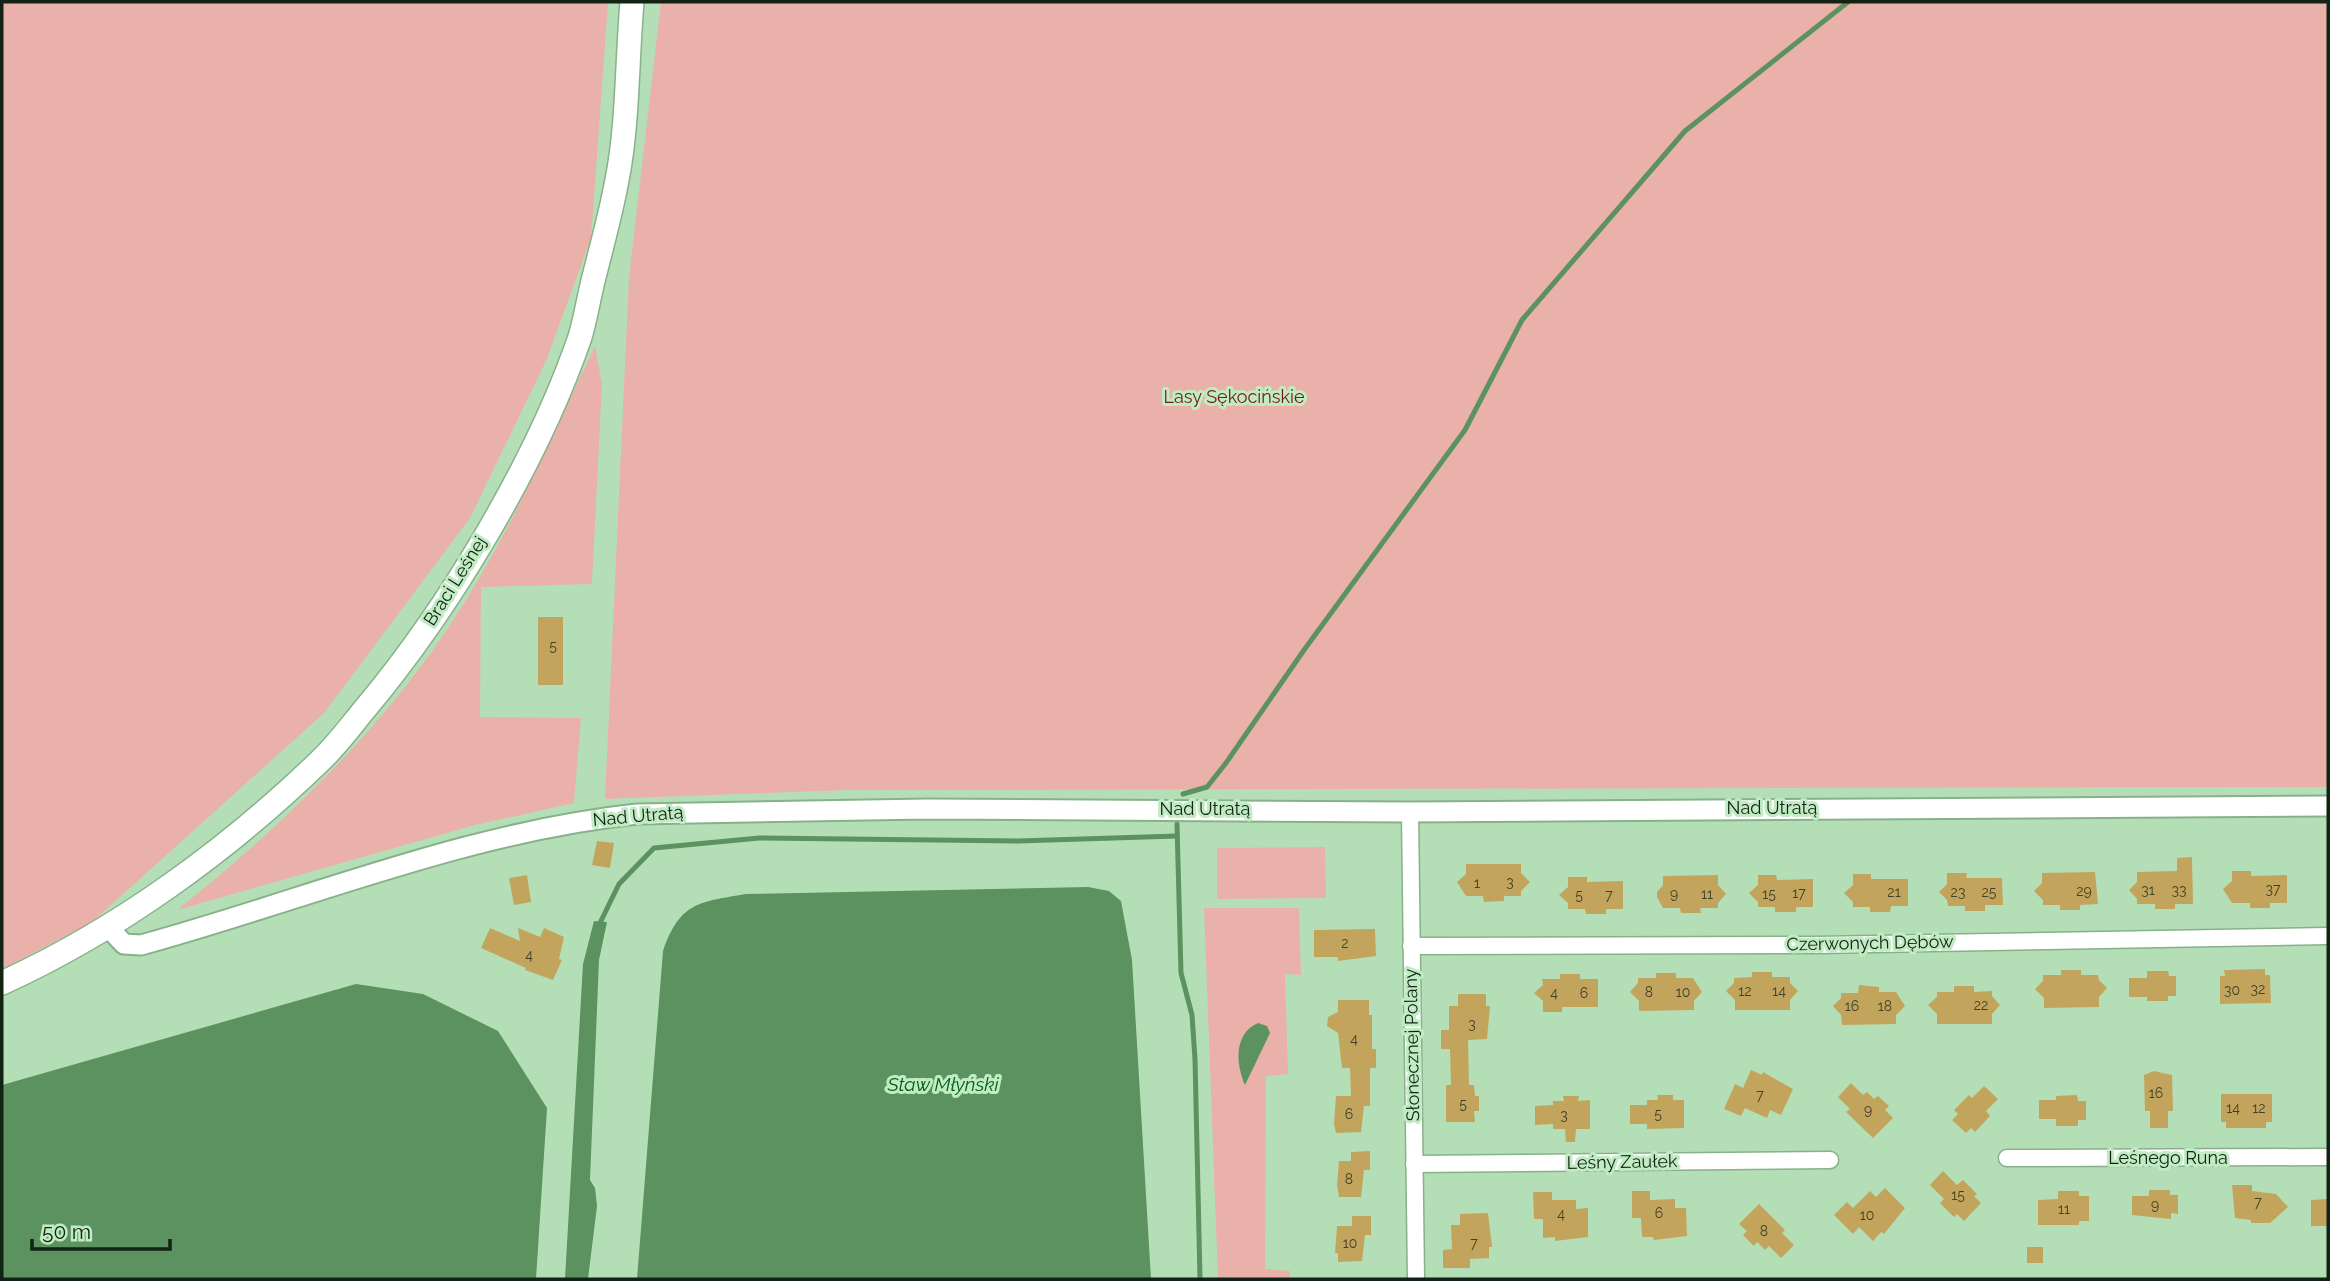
<svg xmlns="http://www.w3.org/2000/svg" width="2330" height="1281" font-family="Raleway,sans-serif">
<style>
.green{fill:#eab1ab}
.water{fill:#5b925f}
.lines{fill:none;stroke-linecap:round;stroke-linejoin:round}
.stream{stroke:#5b925f;stroke-width:5}
.building{fill:#c3a45d}
.minor-casing{stroke:#87b18a;stroke-width:19}
.tertiary-casing{stroke:#87b18a;stroke-width:23}
.secondary-casing{stroke:#87b18a;stroke-width:26}
.minor{stroke:#fff;stroke-width:16}
.tertiary{stroke:#fff;stroke-width:19}
.secondary{stroke:#fff;stroke-width:23}
.labels{text-anchor:middle;stroke-width:6;stroke-linejoin:round;paint-order:stroke}
.number-label{font-size:14px;fill:#3e4226}
.park-label{font-size:18px;fill:#741817;stroke:#c1ecc3}
.street-label{font-size:18px;fill:#122213;stroke:#c1ecc3}
.water-label{font-size:19px;font-style:italic;fill:#005d1a;stroke:#c1ecc3}
</style>
<rect width="100%" height="100%" fill="#b4dfb6"/>
<!-- green -->
<g class="green">
<polygon points="2,2 608,2 591,238 546,361 470,518 324,713 91,923 2,969"/>
<polygon points="661,2 2328,2 2328,787 846,790 605,799 629,277"/>
<path d="M595 346 602 384 592 584 481 587 480 717 581 718 574 803 475 825 177 910C271 836 370 741 439 641 503 550 547 446 595 346Z"/>
<polygon points="1325,847 1326,898 1217,899 1217,848"/>
<polygon points="1204,908 1299,908 1301,975 1285,974 1288,1074 1266,1076 1265,1269 1290,1271 1290,1279 1218,1279"/>
</g>
<!-- water -->
<g class="water">
<path d="M1088 887 1109 891 1121 901 1132 960 1151 1279H637L663 951C680 902 699 902 746 894Z"/>
<polygon points="594,921 607,922 599,960 590,1180 595,1188 597,1206 588,1279 565,1279 583,964"/>
<polygon points="356,984 423,994 498,1031 547,1108 536,1279 2,1279 2,1085"/>
<path d="M1258 1023 1267 1026 1270 1033 1245 1085C1236 1065 1233 1034 1258 1023Z"/>
</g>
<g class="lines">
<!-- stream -->
<g class="stream">
<polyline points="1183,794 1207,787 1226,763 1304,650 1465,430 1522,320 1685,131 1848,2"/>
<polyline points="1177,824 1181,973 1192,1015 1195,1059 1200,1279"/>
<polyline points="599,925 619,884 654,848 759,838 1018,841 1177,836"/>
</g>
</g>
<!-- building -->
<g class="building">
<rect x="538" y="617" width="25" height="68"/>
<polygon points="597,841 614,843 610,868 592,865"/>
<polygon points="2192,857 2193,904 2175,904 2175,909 2155,909 2155,904 2137,904 2137,899 2129,890 2137,882 2137,872 2177,871 2177,858"/>
<polygon points="1466,864 1521,864 1521,873 1530,882 1521,891 1521,896 1504,896 1504,901 1484,902 1483,896 1466,896 1457,882 1466,874"/>
<polygon points="2232,871 2251,871 2251,876 2287,875 2287,903 2270,903 2270,908 2250,908 2250,903 2232,903 2223,889 2232,881"/>
<polygon points="2095,872 2098,904 2080,905 2080,910 2060,910 2060,905 2043,905 2043,900 2034,891 2042,883 2042,873"/>
<polygon points="1947,873 1967,873 1966,878 2002,878 2003,905 1985,905 1985,911 1965,911 1965,906 1948,906 1947,900 1939,892 1947,884"/>
<polygon points="1853,874 1871,874 1871,879 1908,879 1908,906 1891,906 1890,912 1870,912 1870,907 1853,907 1853,902 1844,893 1853,885"/>
<polygon points="527,875 531,902 514,905 509,878"/>
<polygon points="1718,875 1718,885 1726,894 1718,903 1718,908 1700,908 1701,913 1681,913 1680,908 1663,908 1657,897 1657,892 1663,885 1663,876"/>
<polygon points="1758,875 1776,875 1777,880 1813,879 1813,907 1796,907 1796,912 1775,912 1775,907 1758,907 1758,902 1749,893 1758,885"/>
<polygon points="1568,877 1587,877 1587,882 1623,881 1623,909 1606,909 1606,914 1586,914 1585,909 1568,909 1568,903 1559,895 1568,887"/>
<polygon points="490,928 520,941 518,928 540,937 544,928 564,937 559,959 562,960 553,980 525,970 526,968 481,948"/>
<polygon points="1375,929 1376,956 1338,961 1338,957 1314,957 1314,930"/>
<polygon points="2265,969 2265,975 2270,975 2271,1003 2220,1004 2220,976 2225,976 2224,970"/>
<polygon points="2061,970 2081,970 2081,975 2098,975 2099,980 2107,988 2099,997 2099,1007 2044,1008 2044,998 2035,989 2043,981 2043,975 2061,975"/>
<polygon points="2147,971 2168,971 2169,976 2176,976 2176,996 2168,996 2168,1001 2147,1001 2147,997 2129,997 2129,978 2147,978"/>
<polygon points="1752,972 1772,972 1772,977 1790,977 1790,983 1798,991 1790,1000 1790,1010 1735,1010 1735,1000 1726,991 1734,983 1734,978 1752,977"/>
<polygon points="1656,973 1676,973 1676,978 1693,978 1702,992 1694,1001 1694,1010 1639,1011 1639,1001 1630,992 1638,983 1638,978 1656,978"/>
<polygon points="1560,974 1580,974 1580,979 1598,979 1598,1007 1562,1007 1562,1012 1543,1012 1543,1001 1534,993 1543,985 1542,979 1560,979"/>
<polygon points="1859,985 1879,987 1879,992 1896,992 1905,1006 1896,1015 1896,1024 1842,1025 1841,1015 1833,1006 1841,998 1841,993 1858,993"/>
<polygon points="1954,986 1974,986 1974,992 1992,991 1992,996 2000,1005 1992,1014 1992,1024 1937,1024 1937,1014 1928,1005 1937,997 1937,992 1954,992"/>
<polygon points="1458,994 1486,994 1486,1006 1490,1006 1487,1039 1468,1040 1469,1085 1474,1085 1475,1096 1479,1096 1479,1111 1474,1111 1475,1122 1446,1122 1446,1085 1451,1085 1450,1049 1441,1049 1441,1030 1449,1030 1449,1006 1458,1006"/>
<polygon points="1338,1000 1369,1000 1369,1015 1372,1015 1372,1049 1376,1049 1376,1068 1370,1068 1370,1106 1364,1106 1361,1132 1336,1133 1334,1124 1336,1096 1351,1096 1350,1068 1342,1068 1338,1033 1327,1026 1328,1017 1338,1012"/>
<polygon points="1751,1070 1762,1075 1763,1072 1793,1089 1781,1115 1770,1110 1767,1118 1745,1108 1741,1116 1724,1109 1735,1084 1743,1088"/>
<polygon points="2154,1071 2172,1075 2173,1111 2168,1111 2168,1128 2150,1128 2150,1111 2145,1111 2144,1075"/>
<polygon points="1851,1083 1863,1095 1867,1092 1874,1099 1878,1096 1889,1106 1885,1110 1893,1118 1873,1138 1846,1112 1850,1109 1838,1097"/>
<polygon points="1984,1086 1998,1099 1986,1111 1990,1116 1975,1132 1971,1128 1966,1133 1952,1120 1958,1114 1954,1110 1969,1095 1972,1098"/>
<polygon points="2221,1094 2272,1094 2272,1122 2266,1122 2266,1128 2226,1128 2226,1122 2221,1122"/>
<polygon points="1657,1095 1673,1095 1673,1100 1684,1100 1684,1128 1647,1129 1647,1124 1630,1124 1630,1105 1647,1105 1647,1100 1658,1100"/>
<polygon points="2077,1095 2078,1101 2086,1101 2086,1120 2078,1120 2078,1126 2056,1126 2056,1119 2039,1119 2039,1100 2056,1100 2056,1096"/>
<polygon points="1563,1096 1579,1096 1578,1101 1590,1100 1590,1129 1576,1129 1575,1142 1566,1142 1565,1129 1553,1129 1553,1124 1535,1125 1535,1106 1553,1105 1553,1101 1564,1101"/>
<polygon points="1370,1151 1370,1170 1364,1170 1361,1197 1339,1197 1337,1185 1339,1161 1351,1161 1351,1152"/>
<polygon points="1943,1171 1957,1185 1963,1180 1977,1194 1974,1196 1981,1203 1964,1221 1957,1214 1954,1217 1940,1203 1944,1199 1930,1185"/>
<polygon points="2232,1185 2252,1185 2252,1191 2276,1194 2288,1207 2270,1223 2251,1223 2251,1220 2235,1218"/>
<polygon points="1885,1188 1905,1208 1884,1234 1881,1232 1873,1241 1859,1227 1853,1234 1834,1215 1847,1202 1853,1208 1870,1191 1876,1197"/>
<polygon points="2149,1190 2170,1190 2170,1195 2178,1195 2178,1214 2171,1213 2171,1219 2132,1215 2132,1196 2149,1196"/>
<polygon points="1632,1191 1650,1191 1650,1200 1675,1199 1675,1208 1686,1208 1687,1236 1654,1240 1653,1237 1642,1237 1641,1218 1632,1218"/>
<polygon points="2058,1191 2079,1191 2079,1196 2089,1196 2089,1221 2079,1221 2079,1225 2038,1225 2038,1200 2058,1199"/>
<polygon points="1533,1192 1552,1192 1552,1200 1576,1200 1576,1209 1588,1208 1588,1237 1555,1241 1555,1237 1543,1238 1543,1219 1534,1219"/>
<polygon points="2328,1199 2328,1226 2311,1226 2311,1200"/>
<polygon points="1759,1204 1785,1230 1782,1233 1794,1245 1781,1258 1769,1246 1765,1250 1757,1242 1754,1246 1743,1235 1747,1231 1739,1224"/>
<polygon points="1488,1213 1492,1247 1489,1247 1489,1258 1470,1259 1470,1268 1443,1268 1443,1250 1452,1249 1451,1225 1460,1225 1460,1214"/>
<polygon points="1352,1216 1371,1216 1371,1235 1365,1235 1362,1261 1338,1262 1338,1253 1335,1253 1337,1226 1352,1226"/>
<rect x="2027" y="1247" width="16" height="16"/>
</g>
<g class="lines">
<!-- minor casing -->
<g class="minor-casing">
<g id="minor">
<polyline points="1410,812 1416,1279"/>
<polyline points="1411,946 1817,945 2328,936"/>
<polyline points="2007,1158 2328,1157"/>
<polyline points="1414,1164 1830,1160"/>
</g>
</g>
<!-- tertiary casing -->
<g class="tertiary-casing">
<path id="tertiary" d="M108 927 124 944 141 945C305 900 467 832 637 814L927 809 1410 812 2328 806"/>
</g>
<!-- secondary casing -->
<g class="secondary-casing">
<path id="secondary" d="M2 983C118 930 228 850 320 761 336 746 350 727 364 710 449 609 537 462 580 337 586 317 589 296 594 277 602 245 611 213 617 180 628 125 627 59 632 2"/>
</g>
<!-- minor -->
<use href="#minor" class="minor"/>
<!-- tertiary -->
<use href="#tertiary" class="tertiary"/>
<!-- secondary -->
<use href="#secondary" class="secondary"/>
</g>
<g class="labels">
<!-- number labels -->
<g class="number-label">
<text x="553" y="651">5</text>
<text x="1510" y="887">3</text>
<text x="1477" y="888">1</text>
<text x="2273" y="894">37</text>
<text x="2148" y="895">31</text>
<text x="2179" y="895">33</text>
<text x="2084" y="896">29</text>
<text x="1894" y="897">21</text>
<text x="1958" y="897">23</text>
<text x="1989" y="897">25</text>
<text x="1799" y="898">17</text>
<text x="1674" y="899">9</text>
<text x="1707" y="899">11</text>
<text x="1769" y="899">15</text>
<text x="1579" y="900">5</text>
<text x="1609" y="900">7</text>
<text x="1345" y="948">2</text>
<text x="529" y="960">4</text>
<text x="2258" y="994">32</text>
<text x="2232" y="995">30</text>
<text x="1745" y="996">12</text>
<text x="1779" y="996">14</text>
<text x="1649" y="997">8</text>
<text x="1683" y="997">10</text>
<text x="1554" y="998">4</text>
<text x="1584" y="998">6</text>
<text x="1981" y="1010">22</text>
<text x="1852" y="1011">16</text>
<text x="1885" y="1011">18</text>
<text x="1472" y="1029">3</text>
<text x="1354" y="1044">4</text>
<text x="2156" y="1098">16</text>
<text x="1760" y="1100">7</text>
<text x="1463" y="1109">5</text>
<text x="2233" y="1113">14</text>
<text x="2259" y="1113">12</text>
<text x="1868" y="1115">9</text>
<text x="1349" y="1119">6</text>
<text x="1658" y="1119">5</text>
<text x="1564" y="1120">3</text>
<text x="1349" y="1184">8</text>
<text x="1958" y="1200">15</text>
<text x="2258" y="1207">7</text>
<text x="2155" y="1210">9</text>
<text x="2064" y="1214">11</text>
<text x="1659" y="1218">6</text>
<text x="1561" y="1219">4</text>
<text x="1867" y="1220">10</text>
<text x="1764" y="1236">8</text>
<text x="1350" y="1248">10</text>
<text x="1474" y="1248">7</text>
</g>
<!-- park labels -->
<g class="park-label">
<text x="1234" y="403">Lasy Sękocińskie</text>
</g>
<!-- street labels -->
<g class="street-label">
<text transform="translate(455 581) rotate(-58)" y="6">Braci Leśnej</text>
<text x="1772" y="814">Nad Utratą</text>
<text x="1205" y="815">Nad Utratą</text>
<text transform="translate(638 816) rotate(-5)" y="6">Nad Utratą</text>
<text transform="translate(1870 943) rotate(-1)" y="6">Czerwonych Dębów</text>
<text transform="translate(1412 1045) rotate(-91)" y="6">Słonecznej Polany</text>
<text x="2168" y="1164">Leśnego Runa</text>
<text transform="translate(1622 1162) rotate(-1)" y="6">Leśny Zaułek</text>
</g>
<!-- water labels -->
<g class="water-label">
<text x="943" y="1091">Staw Młyński</text>
</g>
</g>
<!-- border -->
<rect width="2330" height="1281" fill="none" stroke="#122213" stroke-width="7"/>
<!-- scale -->
<path d="M32 1239v10h138v-10" fill="none" stroke="#122213" stroke-width="3.5"/>
<text x="42" y="1239" font-size="21" fill="#122213" stroke="#c1ecc3" stroke-width="5" paint-order="stroke">50 m</text>
</svg>
